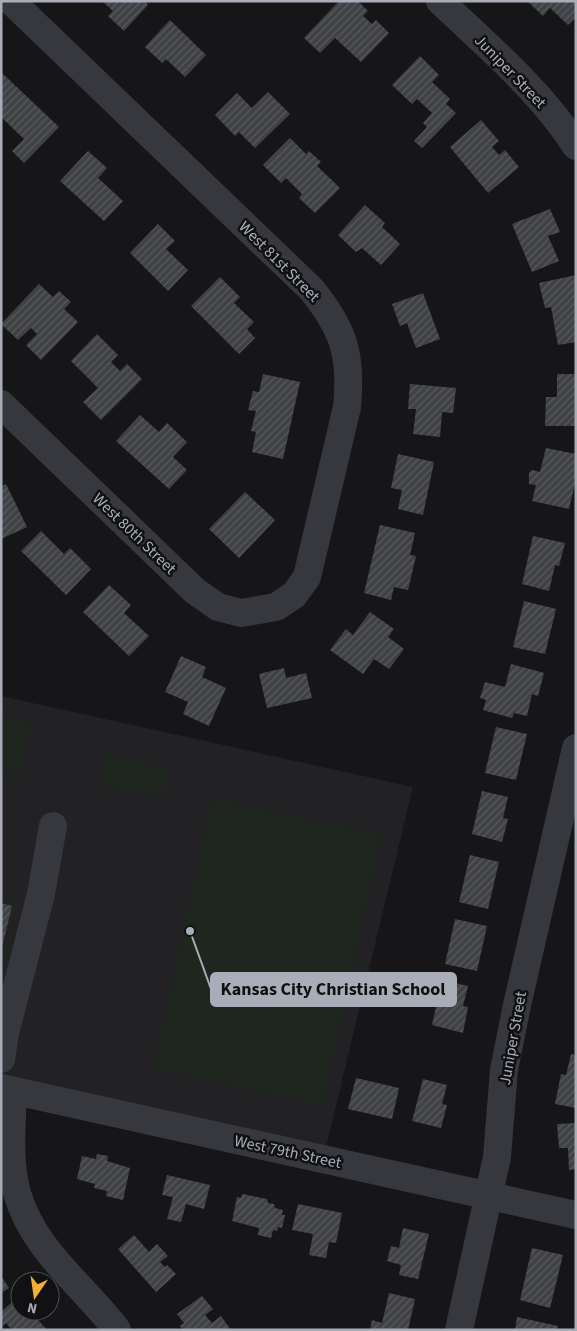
<svg xmlns="http://www.w3.org/2000/svg" width="577" height="1331" font-family="'Source Sans 3',sans-serif">
<style>
.built{fill:#222225}
.green{fill:#1e261f}
.building{fill:url(#building-hatch)}
.lines{fill:none;stroke-linecap:round;stroke-linejoin:round}
.minor{stroke:#37383d;stroke-width:28}
.labels{text-anchor:middle;stroke-width:5;stroke-linejoin:round;paint-order:stroke}
.street-label{font-size:16px;fill:#a8adb8;stroke:#111113}
.leader{fill:none;stroke:#a8adb8;stroke-width:2}
.callout-dot{fill:#a8adb8;stroke:#111113;stroke-width:2}
.callout{fill:#a8adb8;stroke:#a8adb8;stroke-width:2}
.callout-label{font-size:18px;text-anchor:middle;font-weight:bold;fill:#111}
</style>
<defs>
<pattern id="building-hatch" width="6" height="6" patternUnits="userSpaceOnUse" patternTransform="scale(1.25)"><rect width="6" height="6" fill="#404145"/><path d="M-1 1l2-2M0 6l6-6M5 7l2-2" fill="none" stroke="#595a5e"/></pattern>
</defs>
<rect width="100%" height="100%" fill="#161618"/>
<!-- built -->
<polygon class="built" points="1,696 413,787 326,1147 1,1076"/>
<!-- green -->
<g class="green">
<polygon points="1,716 32,724 19,774 1,770"/>
<polygon points="106,754 166,768 170,777 165,791 156,797 100,784 100,772"/>
<polygon points="212,799 381,835 322,1105 153,1068"/>
</g>
<!-- building -->
<g class="building">
<polygon points="102,1 145,1 148,5 124,31 108,16 113,11"/>
<polygon points="339,1 358,1 368,11 363,16 372,24 376,20 389,33 361,62 335,38 320,53 304,38"/>
<polygon points="527,1 576,1 576,17 568,25 550,8 543,16"/>
<polygon points="170,20 206,55 185,77 166,59 162,63 145,47"/>
<polygon points="420,56 439,75 432,82 450,99 446,104 456,113 422,148 414,141 427,127 423,123 432,113 417,99 412,104 392,85"/>
<polygon points="1,72 59,127 24,163 12,151 24,139 1,117"/>
<polygon points="268,92 290,114 255,148 239,132 235,136 215,115 237,93 252,108"/>
<polygon points="481,120 499,141 492,147 499,155 505,150 519,167 488,193 450,147"/>
<polygon points="290,138 306,154 309,151 321,162 317,166 340,188 315,213 299,198 302,194 286,178 281,183 263,165"/>
<polygon points="88,151 107,168 98,178 123,201 104,221 60,181"/>
<polygon points="365,205 385,223 382,227 400,244 381,265 362,248 356,252 338,235"/>
<polygon points="550,209 560,232 548,236 559,261 532,272 512,224"/>
<polygon points="158,224 175,241 166,249 188,270 168,291 130,253"/>
<polygon points="576,275 576,342 558,345 551,307 545,308 539,283"/>
<polygon points="220,277 240,297 234,303 254,322 247,329 255,338 239,354 191,306"/>
<polygon points="39,284 53,297 59,291 71,302 64,309 78,322 41,360 26,345 37,334 31,328 18,340 1,324"/>
<polygon points="423,293 440,339 416,348 407,323 400,326 392,304"/>
<polygon points="97,334 118,355 111,362 120,371 127,364 142,379 101,420 83,402 98,388 71,361"/>
<polygon points="263,374 300,382 283,459 252,452 256,432 251,431 256,411 248,410 253,391 259,392"/>
<polygon points="557,374 576,374 576,426 545,426 546,397 557,397"/>
<polygon points="410,384 456,388 453,413 442,412 440,437 413,434 416,409 408,409"/>
<polygon points="140,415 159,432 167,423 187,442 173,457 187,470 169,489 116,441"/>
<polygon points="546,448 576,454 576,479 569,509 532,501 536,485 529,484 529,473 532,470 540,472"/>
<polygon points="398,454 434,462 423,515 398,509 402,490 391,488"/>
<polygon points="6,484 27,527 1,539 1,486"/>
<polygon points="245,492 275,520 239,558 209,529"/>
<polygon points="380,525 415,533 410,555 416,556 408,590 394,587 391,600 364,593"/>
<polygon points="41,531 64,554 70,548 91,569 66,595 21,551"/>
<polygon points="533,536 565,543 559,566 555,565 549,591 522,584"/>
<polygon points="109,585 131,605 124,613 149,636 129,656 83,612"/>
<polygon points="524,601 556,609 545,654 513,647"/>
<polygon points="370,612 394,629 388,637 404,649 389,669 374,659 363,674 330,650 346,629 353,635"/>
<polygon points="181,656 206,667 202,677 226,688 209,726 183,714 188,702 165,692"/>
<polygon points="511,664 544,673 538,696 532,694 527,716 514,713 512,718 483,710 486,700 480,698 485,682 505,687"/>
<polygon points="284,668 286,678 306,673 312,698 267,708 259,674"/>
<polygon points="496,727 527,734 516,780 485,773"/>
<polygon points="482,791 508,797 503,818 508,819 502,842 472,834"/>
<polygon points="470,855 499,862 488,909 459,902"/>
<polygon points="1,903 12,906 2,947 1,947"/>
<polygon points="455,919 487,926 477,971 445,964"/>
<polygon points="442,980 468,986 463,1006 468,1007 463,1033 432,1025"/>
<polygon points="571,1054 576,1055 576,1108 555,1104 561,1074 566,1075"/>
<polygon points="356,1078 399,1088 392,1119 348,1109"/>
<polygon points="423,1079 447,1085 442,1104 447,1105 441,1128 412,1121"/>
<polygon points="576,1123 576,1169 569,1170 568,1148 559,1148 557,1124"/>
<polygon points="97,1154 108,1156 107,1161 130,1168 123,1200 106,1196 107,1191 94,1188 95,1184 77,1179 82,1156 96,1159"/>
<polygon points="167,1175 210,1185 204,1209 186,1204 181,1222 167,1219 173,1197 162,1195"/>
<polygon points="242,1194 267,1199 268,1203 274,1204 275,1208 283,1210 282,1215 285,1215 282,1228 278,1227 277,1231 273,1230 271,1238 258,1235 259,1228 232,1221 237,1197 241,1198"/>
<polygon points="298,1204 342,1213 336,1243 329,1242 326,1258 309,1255 313,1234 292,1230"/>
<polygon points="403,1228 429,1234 418,1279 399,1275 401,1265 387,1261 391,1246 399,1248"/>
<polygon points="134,1235 149,1252 157,1244 168,1256 160,1262 165,1267 167,1265 176,1274 156,1292 118,1249"/>
<polygon points="532,1248 563,1255 550,1308 520,1300"/>
<polygon points="1,1276 9,1288 1,1293"/>
<polygon points="389,1293 415,1299 408,1330 370,1330 372,1320 382,1323"/>
<polygon points="202,1296 213,1309 205,1315 212,1323 221,1316 231,1330 183,1330 180,1326 184,1323 177,1314"/>
<polygon points="18,1297 20,1311 30,1311 47,1330 12,1330 6,1323 3,1326 1,1312"/>
<polygon points="517,1317 558,1326 557,1330 515,1330"/>
</g>
<g class="lines">
<!-- minor -->
<g class="minor">
<path d="M440 1C488 47 540 90 576 146"/>
<path d="M1 404 195 591 218 607 241 613 276 607 294 595 307 577 347 407C352 355 344 330 312 290L11 1"/>
<polyline points="1,1059 5,1033 41,894 53,826"/>
<polyline points="1,1088 576,1215"/>
<path d="M13 1091C12 1124 8 1161 17 1193 33 1250 83 1285 117 1330"/>
<polyline points="459,1330 497,1157 504,1070 517,1005 576,748"/>
</g>
</g>
<g class="labels">
<!-- street labels -->
<g class="street-label">
<text transform="translate(511 71) rotate(46)" y="6">Juniper Street</text>
<text transform="translate(280 261) rotate(45)" y="6">West 81st Street</text>
<text transform="translate(135 533) rotate(44)" y="6">West 80th Street</text>
<text transform="translate(512 1038) rotate(-80)" y="6">Juniper Street</text>
<text transform="translate(288 1151) rotate(12)" y="6">West 79th Street</text>
</g>
</g>
<!-- callouts -->
<path class="leader" d="M190 931L211 989"/>
<circle class="callout-dot" cx="190" cy="931" r="5"/>
<rect class="callout" x="211" y="973" width="245" height="33" rx="5"/>
<g class="callout-label">
<text x="333" y="995">Kansas City Christian School</text>
</g>
<!-- border -->
<rect width="577" height="1331" fill="none" stroke="#a8adb8" stroke-width="5"/>
<!-- north arrow -->
<g transform="translate(35 1296) rotate(193)"><circle r="24" fill="#111113" stroke="#4d4f55"/>
<path d="M0-4L9 19L0 12L-9 19Z" fill="#f2b134"/>
<text y="-8" font-size="14" font-weight="bold" text-anchor="middle" fill="#a8adb8">N</text>
</g>
</svg>
